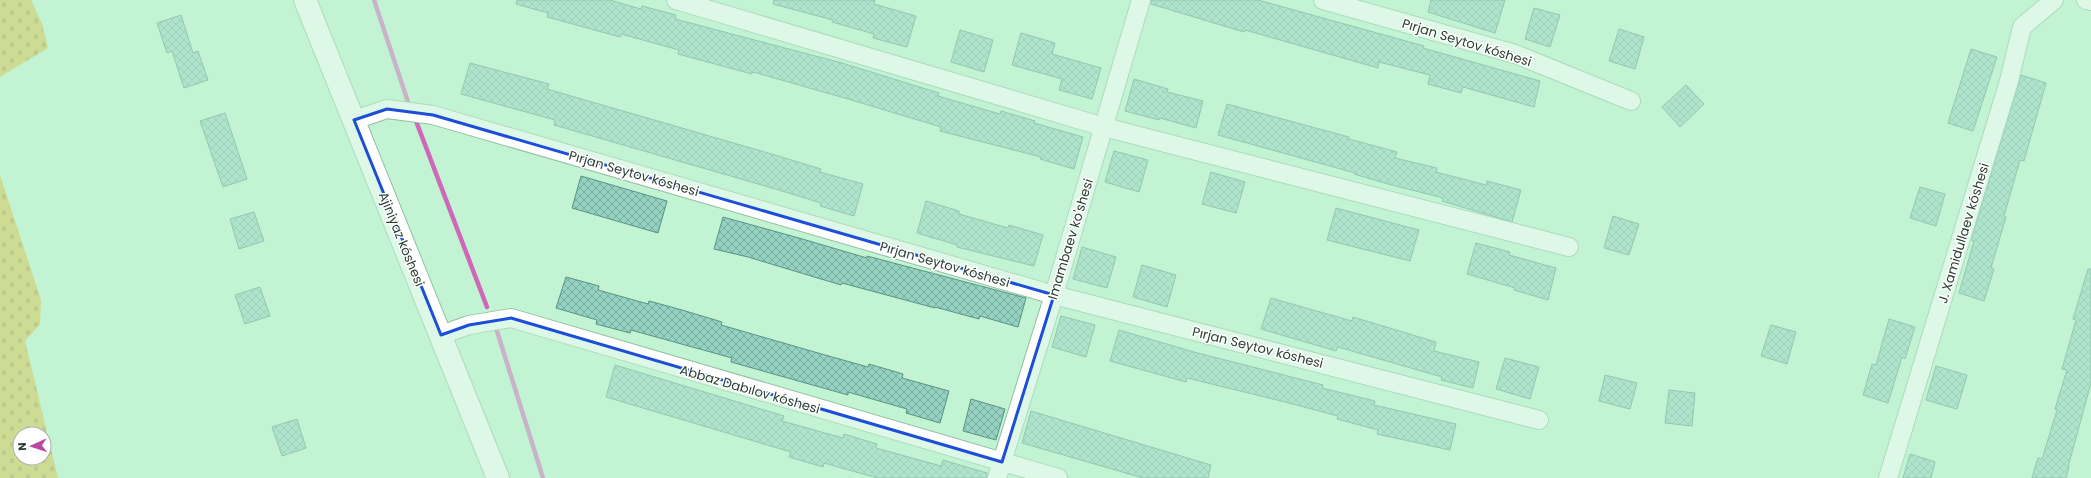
<svg xmlns="http://www.w3.org/2000/svg" width="2091" height="478" font-family="Poppins,sans-serif">
<style>
.cemetery{fill:url(#cemetery-stones);fill-rule:evenodd}
.lines{fill:none;stroke-linecap:round;stroke-linejoin:round}
.stream{stroke:#cf68b9;stroke-width:4.5}
.building{fill:url(#building-cross-hatch);stroke:#589385}
.minor-casing{stroke:#91c0a2;stroke-width:20}
.tertiary-casing{stroke:#91c0a2;stroke-width:24}
.minor{stroke:#fff;stroke-width:18}
.tertiary{stroke:#fff;stroke-width:22}
.marked{fill:none;stroke:#1d4ed8;stroke-width:3;stroke-linejoin:round}
.labels{text-anchor:middle;stroke-width:3;stroke-linejoin:round;paint-order:stroke}
.street-label{font-size:13px;fill:#2b3f32;stroke:#fff}
</style>
<defs>
<pattern id="cemetery-stones" width="16" height="16" patternUnits="userSpaceOnUse"><rect width="16" height="16" fill="#dabf45"/><path d="M2 7V4a2 2 0 0 1 4 0v3zM10 15v-3a2 2 0 0 1 4 0v3z" fill="#b19d3a"/></pattern>
<pattern id="building-cross-hatch" width="8" height="8" patternUnits="userSpaceOnUse"><rect width="8" height="8" fill="#95d2c2"/><path d="M0 0l8 8M0 8l8-8" fill="none" stroke="#7aac9e"/></pattern>
</defs>
<rect width="100%" height="100%" fill="#c2f3d3"/>
<!-- cemetery -->
<g class="cemetery">
<polygon points="0,0 31,0 42,24 48,48 0,77"/>
<path d="M0 175 41 300 40 324 25 341 58 478H0ZM20 434H44V458H20Z"/>
</g>
<g class="lines">
<!-- stream -->
<g class="stream">
<polyline points="374,0 408,102"/>
<polyline points="416,121 487,307"/>
<polyline points="496,328 543,478"/>
</g>
</g>
<!-- building -->
<g class="building">
<polygon points="517,0 610,0 641,9 642,6 676,15 675,19 842,63 939,93 938,96 1000,114 1001,111 1035,121 1034,123 1083,137 1074,169 1040,159 1041,157 940,131 941,127 848,99 753,72 752,74 678,54 679,50 621,34 620,37 547,17 548,13 516,4"/>
<polygon points="774,0 875,0 874,4 916,16 907,47 873,38 874,34 832,22 833,20 773,4"/>
<polygon points="1151,0 1258,0 1424,46 1423,48 1540,81 1534,107 1463,87 1461,93 1428,84 1430,75 1379,62 1378,68 1245,30 1244,32 1151,4"/>
<polygon points="1431,0 1505,0 1495,33 1428,12"/>
<polygon points="1534,8 1560,15 1550,47 1525,39"/>
<polygon points="181,15 193,53 198,51 208,80 184,88 172,51 167,53 157,23"/>
<polygon points="1619,29 1644,37 1635,69 1609,61"/>
<polygon points="960,30 993,40 984,72 951,62"/>
<polygon points="1021,33 1055,43 1052,54 1101,68 1092,99 1059,90 1062,79 1012,65"/>
<polygon points="1971,49 1997,57 1973,131 1948,123"/>
<polygon points="470,63 549,84 547,89 775,155 821,169 820,172 863,184 854,216 820,206 821,203 779,190 554,125 555,120 461,94"/>
<polygon points="2021,75 2046,83 2024,161 2020,160 2004,216 2006,217 1991,268 1994,269 1984,301 1959,293 1974,241 1971,240"/>
<polygon points="1134,79 1168,89 1167,92 1203,101 1196,128 1160,118 1159,120 1125,111"/>
<polygon points="1686,85 1704,104 1680,127 1662,107"/>
<polygon points="1227,104 1349,137 1349,139 1397,152 1395,158 1437,168 1436,172 1486,185 1487,181 1521,190 1512,222 1442,201 1443,198 1388,184 1354,174 1355,173 1218,135"/>
<polygon points="225,113 247,179 223,187 200,121"/>
<polygon points="1114,151 1148,160 1139,192 1105,182"/>
<polygon points="1211,172 1245,182 1236,213 1202,204"/>
<polygon points="581,176 667,201 658,233 572,208"/>
<polygon points="1920,187 1945,194 1936,226 1910,218"/>
<polygon points="926,201 959,211 959,214 1008,228 1009,225 1043,235 1034,266 957,247 957,245 917,233"/>
<polygon points="1336,208 1419,230 1410,261 1327,240"/>
<polygon points="254,212 264,241 239,249 230,219"/>
<polygon points="1613,216 1639,224 1629,255 1604,248"/>
<polygon points="723,217 799,238 867,258 867,256 1026,298 1018,327 980,316 979,319 935,307 935,308 842,283 841,285 748,257 714,249"/>
<polygon points="1476,243 1510,252 1509,255 1556,268 1548,300 1514,290 1515,288 1467,274"/>
<polygon points="1082,247 1116,257 1107,288 1073,279"/>
<polygon points="1142,265 1176,275 1167,307 1133,297"/>
<polygon points="2088,269 2091,269 2091,383 2068,467 2069,467 2066,478 2032,478 2038,458 2042,459 2057,410 2055,409 2067,370 2062,369 2076,320 2073,319"/>
<polygon points="566,277 599,286 598,290 648,304 649,301 682,310 722,322 721,325 818,353 868,367 869,364 903,374 902,378 949,391 940,423 906,413 907,409 848,392 848,395 731,362 732,358 631,330 630,333 596,324 597,320 556,308"/>
<polygon points="260,287 270,316 245,324 235,295"/>
<polygon points="1271,298 1352,321 1353,317 1436,342 1434,351 1479,362 1473,388 1441,380 1442,377 1338,347 1336,351 1261,329"/>
<polygon points="1061,316 1095,325 1086,357 1052,347"/>
<polygon points="1889,319 1915,327 1905,359 1902,357 1888,403 1863,395 1872,364 1876,365"/>
<polygon points="1771,325 1796,332 1787,364 1761,356"/>
<polygon points="1119,330 1194,352 1323,385 1322,388 1375,401 1374,405 1456,424 1450,450 1377,434 1378,430 1337,419 1338,416 1285,402 1187,378 1186,382 1110,361"/>
<polygon points="1505,358 1539,367 1530,399 1496,389"/>
<polygon points="615,365 784,416 782,421 843,438 844,434 877,444 876,448 941,466 943,460 987,473 987,478 877,478 824,463 823,467 789,457 791,452 606,397"/>
<polygon points="1936,366 1967,375 1957,409 1926,400"/>
<polygon points="1605,375 1637,383 1630,409 1599,401"/>
<polygon points="1669,390 1695,393 1692,426 1665,423"/>
<polygon points="971,399 1005,409 996,440 963,431"/>
<polygon points="1031,411 1211,465 1208,478 1143,478 1022,443"/>
<polygon points="297,419 306,448 282,456 272,427"/>
<polygon points="1910,454 1935,462 1931,478 1903,478"/>
</g>
<g class="lines">
<!-- minor casing -->
<g class="minor-casing">
<g id="minor">
<polyline points="676,0 1104,127 1569,247"/>
<polyline points="1323,0 1515,54 1631,101"/>
<polyline points="2086,0 2091,1"/>
<polyline points="354,120 387,109 433,115 1054,295 1539,420"/>
<polyline points="441,335 469,325 511,318 1058,478"/>
<polyline points="997,478 1054,295 1141,0"/>
<polyline points="1888,478 2009,81 2022,27 2054,0"/>
</g>
</g>
<!-- tertiary casing -->
<g class="tertiary-casing">
<polyline id="tertiary" points="305,0 498,478"/>
</g>
<!-- minor -->
<use href="#minor" class="minor"/>
<!-- tertiary -->
<use href="#tertiary" class="tertiary"/>
</g>
<!-- marked area -->
<path d="M0 0H2091V478H0ZM387 109 433 115 1054 295 1002 462 511 318 469 325 441 335 354 120Z" fill="#c2f3d3" fill-opacity=".55" fill-rule="evenodd"/>
<path class="marked" d="M387 109 433 115 1054 295 1002 462 511 318 469 325 441 335 354 120Z"/>
<g class="labels">
<!-- street labels -->
<g class="street-label">
<text transform="translate(1467 42) rotate(17)" y="5">Pırjan Seytov kóshesi</text>
<text transform="translate(634 173) rotate(16)" y="5">Pırjan Seytov kóshesi</text>
<text transform="translate(1963 233) rotate(-73)" y="5">J. Xamidullaev kóshesi</text>
<text transform="translate(402 239) rotate(68)" y="5">Ajiniyaz kóshesi</text>
<text transform="translate(1070 239) rotate(-73)" y="5">Imambaev ko'shesi</text>
<text transform="translate(945 264) rotate(16)" y="5">Pırjan Seytov kóshesi</text>
<text transform="translate(1258 347) rotate(14)" y="5">Pırjan Seytov kóshesi</text>
<text transform="translate(750 389) rotate(16)" y="5">Abbaz Dabılov kóshesi</text>
</g>
</g>
<!-- north arrow -->
<g transform="translate(32 446) rotate(267)"><circle r="19" fill="#ffffff" stroke="#aab2ad"/>
<path d="M0-3L7 15L0 10L-7 15Z" fill="#ba48a3"/>
<text y="-6" font-size="11" font-weight="bold" text-anchor="middle" fill="#2b3f32">N</text>
</g>
</svg>
